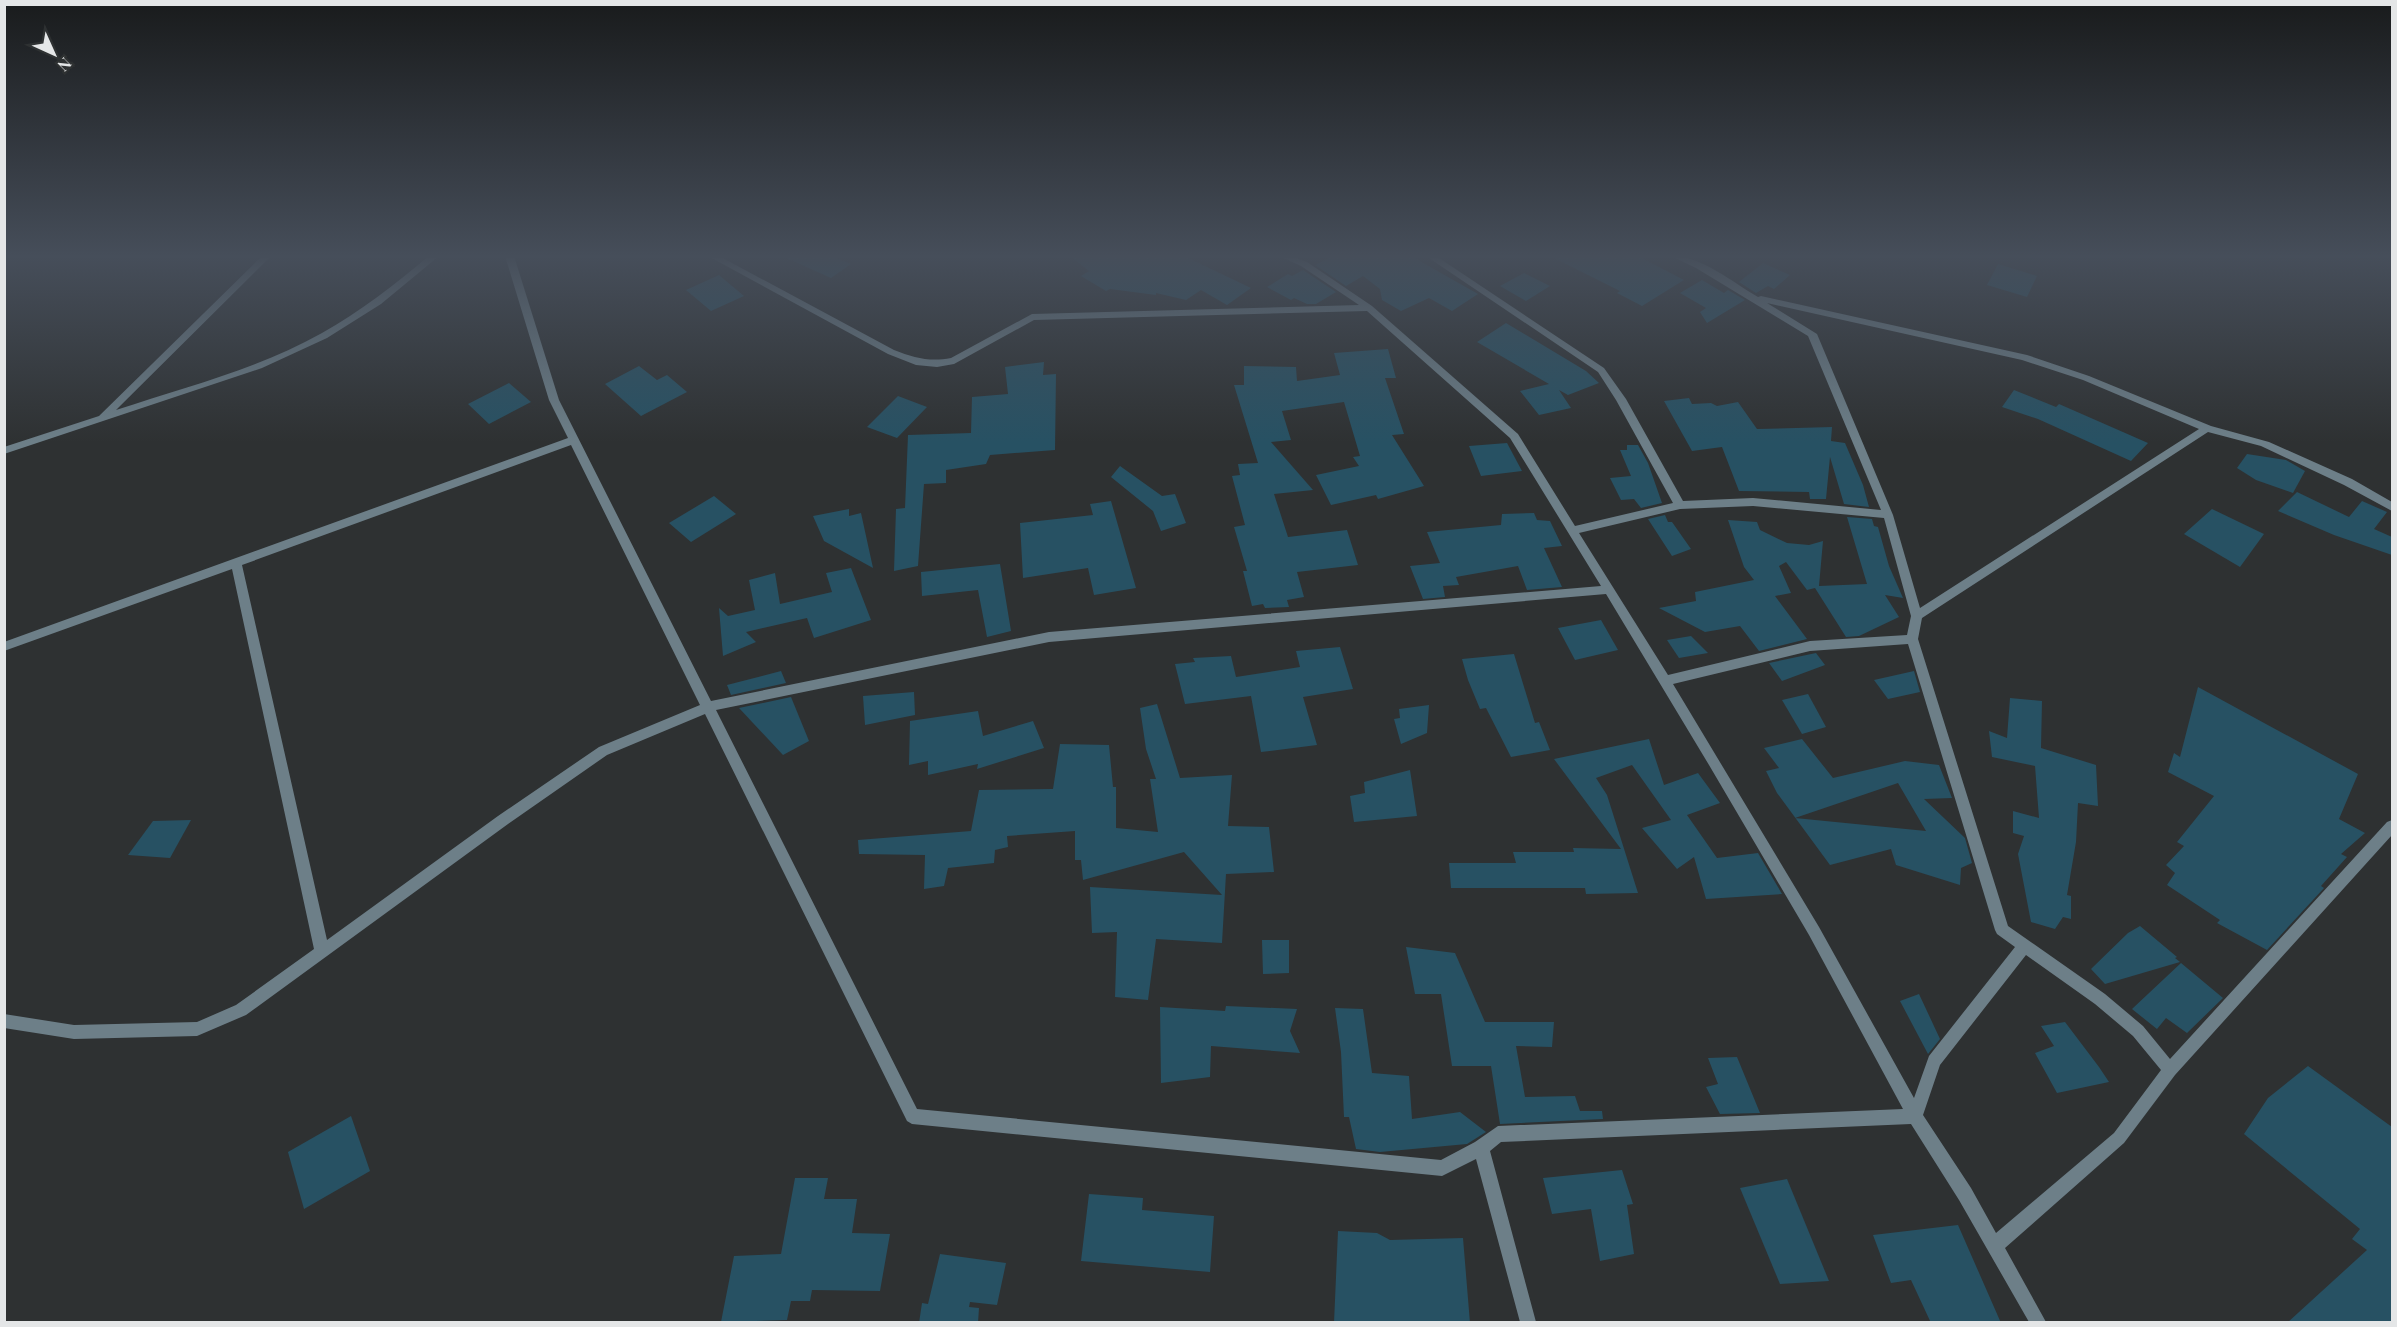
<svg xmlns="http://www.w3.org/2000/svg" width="2397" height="1327" font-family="'Playfair Display',serif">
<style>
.building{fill:#275163;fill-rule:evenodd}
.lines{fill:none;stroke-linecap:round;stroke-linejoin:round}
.street{fill:#6d7f88;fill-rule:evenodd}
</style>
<rect width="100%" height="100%" fill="#2e3132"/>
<!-- building -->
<g class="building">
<polygon points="782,256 831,256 851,264 831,278"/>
<polygon points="1070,256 1184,256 1251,288 1227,305 1201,290 1186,300 1156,293 1156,295 1110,289 1106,291 1081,276 1089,271"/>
<polygon points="1333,256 1411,256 1478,294 1452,311 1429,298 1401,311 1382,300 1380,289 1363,276 1346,286 1315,265"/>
<polygon points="1550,256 1638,256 1684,280 1642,306 1617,293 1620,291"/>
<polygon points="1763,263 1790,275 1774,289 1768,286 1756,293 1739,282"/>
<polygon points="1998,264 2037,276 2027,297 1987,285"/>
<polygon points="1303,270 1336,292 1316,304 1307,304 1294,298 1291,300 1267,287 1288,274 1292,276"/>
<polygon points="1524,273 1550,286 1526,301 1500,286"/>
<polygon points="719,275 744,296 711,311 686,290"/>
<polygon points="1702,280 1724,293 1728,290 1745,300 1707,323 1700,312 1706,308 1680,293"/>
<polygon points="1506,323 1586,371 1599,383 1568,395 1559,390 1571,408 1539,415 1520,391 1549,384 1477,342"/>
<polygon points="1388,349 1396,378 1385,378 1404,434 1392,435 1424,486 1378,499 1376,495 1331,505 1316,475 1359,466 1353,457 1360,456 1344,402 1282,411 1291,440 1271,442 1313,490 1274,494 1288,537 1347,530 1358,565 1297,572 1304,597 1287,600 1289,607 1265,608 1263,604 1252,606 1243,571 1247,571 1234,527 1245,525 1232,476 1240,475 1238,464 1258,463 1234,385 1244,385 1244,366 1296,367 1297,381 1340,375 1334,353"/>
<polygon points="1044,362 1043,375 1056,374 1055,450 990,455 986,464 946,470 946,483 924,484 918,566 894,571 896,509 905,508 908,435 971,433 972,397 1008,394 1005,367"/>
<polygon points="639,366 657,380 667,375 687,392 641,416 605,384"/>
<polygon points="509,383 531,402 489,424 468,404"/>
<polygon points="2014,390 2056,407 2059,404 2148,443 2131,461 2038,419 2002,407"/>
<polygon points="898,396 927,407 897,438 867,427"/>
<polygon points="1689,398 1692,404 1711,403 1717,406 1738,402 1757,429 1832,427 1831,441 1845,443 1863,485 1869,507 1844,504 1830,457 1826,499 1810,499 1809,492 1739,491 1722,447 1692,451 1664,401"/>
<polygon points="1507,443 1522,471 1481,476 1469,446"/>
<polygon points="1627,445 1638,445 1648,463 1662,503 1641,508 1634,499 1621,500 1610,478 1631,476 1620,450 1627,450"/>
<polygon points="2247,454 2286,460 2305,471 2293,493 2256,480 2237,468"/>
<polygon points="1120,466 1162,496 1175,494 1186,523 1161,531 1153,511 1111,477"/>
<polygon points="2297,492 2349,517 2362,501 2387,512 2374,529 2392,537 2392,555 2334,535 2278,511"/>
<polygon points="714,496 736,514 691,542 669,523"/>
<polygon points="1111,501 1136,588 1094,595 1088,568 1023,578 1020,523 1093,515 1090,504"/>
<polygon points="849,509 849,516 861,513 873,568 824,541 813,516"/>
<polygon points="2212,509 2264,534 2240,567 2184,534"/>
<polygon points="1534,513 1537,520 1550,521 1562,546 1544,548 1562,587 1527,590 1518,566 1456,577 1459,585 1443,586 1445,597 1423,599 1410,566 1440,563 1427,532 1501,525 1502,514"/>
<polygon points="1665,515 1668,522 1672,522 1691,549 1672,556 1648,519"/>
<polygon points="1847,517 1872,519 1874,526 1878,527 1889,566 1903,598 1885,595 1899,617 1859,636 1846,637 1815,588 1807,590 1786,562 1779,566 1791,593 1775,596 1807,639 1759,651 1740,626 1705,632 1659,608 1696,601 1695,592 1754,580 1744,567 1728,520 1757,522 1760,530 1787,543 1809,545 1823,541 1819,586 1867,584"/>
<polygon points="1000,564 1011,631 987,637 978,590 922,596 921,572"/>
<polygon points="851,568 871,620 814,638 807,618 746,632 756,642 723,656 719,608 728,616 755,610 749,580 775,573 780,604 832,592 826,573"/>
<polygon points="1601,620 1618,650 1575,660 1558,628"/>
<polygon points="1691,636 1708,653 1679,658 1667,640"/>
<polygon points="1340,647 1353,689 1303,697 1317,745 1261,752 1251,696 1185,704 1175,664 1195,662 1193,658 1231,656 1236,677 1300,667 1296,651"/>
<polygon points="1816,653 1825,665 1782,681 1769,663"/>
<polygon points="1514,654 1535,723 1539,722 1550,750 1511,757 1486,708 1480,709 1468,680 1462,659"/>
<polygon points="781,671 786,683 731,695 727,685"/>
<polygon points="1914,671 1920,692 1888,699 1874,680"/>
<polygon points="2198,687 2358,774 2339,819 2365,833 2341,854 2347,857 2321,886 2324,888 2267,950 2217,923 2220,920 2167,885 2175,873 2166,865 2184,846 2177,842 2214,796 2168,772 2174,753 2180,757"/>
<polygon points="914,692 915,715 865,725 863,696"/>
<polygon points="1808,694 1826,727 1802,734 1782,700"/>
<polygon points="791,697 809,741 783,755 739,708"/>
<polygon points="2010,698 2042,701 2041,748 2096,765 2098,806 2078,803 2076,842 2067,895 2071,896 2071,919 2063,917 2055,929 2031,922 2018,854 2024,836 2013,833 2013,811 2039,818 2035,766 1992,757 1989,731 2007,738"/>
<polygon points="1157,704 1180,778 1232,775 1228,826 1269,827 1274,872 1226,874 1222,943 1156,939 1148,1000 1115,997 1117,932 1092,933 1090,887 1222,895 1184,852 1083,880 1081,860 1075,860 1075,831 1007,836 1008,847 995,850 994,863 948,868 944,886 924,889 925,855 859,854 858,840 971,831 979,790 1053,789 1060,744 1109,745 1113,787 1116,787 1116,828 1158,832 1150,779 1156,779 1146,749 1140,708"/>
<polygon points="1429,705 1427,733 1401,744 1394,719 1400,718 1399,709"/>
<polygon points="978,711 983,736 1033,721 1044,748 977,769 978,764 928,775 928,761 909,765 910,721"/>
<polygon points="1649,739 1664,785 1698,773 1720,803 1687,815 1717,858 1758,853 1782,894 1706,899 1694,857 1677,869 1642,828 1671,820 1632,765 1596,778 1607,795 1638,893 1586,894 1585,888 1451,888 1449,863 1516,863 1513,852 1574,852 1573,848 1621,849 1554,759"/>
<path d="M1802 739 1833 778 1905 761 1939 765 1952 798 1924 799 1965 838 1972 863 1961 868 1960 885 1896 865 1891 849 1830 865 1777 793 1766 771 1779 768 1764 748ZM1898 783 1926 831 1795 818Z"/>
<polygon points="1410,770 1417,816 1354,822 1350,796 1365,793 1364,782"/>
<polygon points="191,820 170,858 128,855 153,821"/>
<polygon points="2140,926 2177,957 2175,958 2180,962 2105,984 2091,969 2128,933"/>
<polygon points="1262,940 1289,940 1289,973 1263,974"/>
<polygon points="1406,947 1455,953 1485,1022 1554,1022 1552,1047 1516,1046 1525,1097 1575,1096 1580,1111 1602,1111 1603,1119 1500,1124 1491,1066 1452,1066 1441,994 1415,994"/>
<polygon points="2181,963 2223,998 2187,1033 2166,1018 2157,1029 2132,1009"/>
<polygon points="1919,994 1940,1039 1928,1054 1900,1001"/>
<polygon points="1226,1006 1297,1009 1290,1031 1300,1053 1211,1046 1210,1077 1161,1083 1160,1007 1225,1011"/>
<polygon points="1335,1008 1363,1009 1372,1073 1409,1076 1412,1119 1460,1112 1486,1132 1467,1144 1380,1152 1356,1149 1349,1117 1344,1117 1341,1052"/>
<polygon points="2065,1022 2099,1067 2109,1082 2057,1093 2035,1053 2054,1046 2041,1026"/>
<polygon points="1737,1057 1760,1113 1720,1114 1706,1087 1718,1084 1708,1058"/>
<polygon points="2308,1066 2392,1127 2392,1323 2287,1323 2367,1250 2352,1239 2360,1229 2244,1134 2268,1098"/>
<polygon points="351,1116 370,1171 304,1209 288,1152"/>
<polygon points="1622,1170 1633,1204 1627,1205 1634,1254 1600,1261 1591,1209 1552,1214 1543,1178"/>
<polygon points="795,1178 828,1178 824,1199 857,1199 852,1233 890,1234 880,1291 812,1290 810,1301 791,1301 787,1320 721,1322 734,1256 781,1254"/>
<polygon points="1787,1179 1829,1281 1780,1284 1740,1188"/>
<polygon points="1089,1194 1143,1198 1142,1210 1214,1216 1210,1272 1081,1261"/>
<polygon points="1958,1225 2001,1323 1931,1323 1911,1280 1891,1283 1873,1235"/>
<polygon points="1338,1231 1377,1233 1390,1240 1463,1238 1470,1323 1334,1323"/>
<polygon points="940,1254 1006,1263 997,1305 970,1302 969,1307 979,1308 978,1323 919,1323 922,1303 928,1304"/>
</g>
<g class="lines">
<!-- street -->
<g class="street">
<path d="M262 256H271L116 410C185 387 258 369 322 333 360 312 395 284 429 256H439L381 304 327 338 262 368 4 454V447L99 416Z"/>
<path d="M505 256H514L559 400 711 701 1049 632 1601 586 1510 438 1367 311 1034 320 954 364 937 367 916 365 888 354 708 256H719L894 350C914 358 930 362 951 358L1032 314 1359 305 1301 266 1279 256H1291L1307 262 1372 306 1518 434 1575 526 1673 503 1616 400 1598 372 1426 256H1436L1604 368 1626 399 1683 501 1753 498 1881 510 1808 336 1696 268 1671 256C1702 256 1732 282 1758 297L1761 296 2027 355 2089 376 2211 426 2269 442 2352 479 2392 502V511L2344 485 2261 446 2208 432 1922 618 1918 639 2008 926 2105 994 2143 1026 2170 1059 2387 822 2392 820V835L2175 1075 2124 1143 2005 1248 2046 1322H2029L1959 1200 1911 1124 1501 1142 1490 1151 1536 1322H1520L1476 1159 1442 1176 912 1124 907 1121 705 714 607 755 508 824 246 1015 197 1036 74 1039 4 1028V1014L74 1025 197 1022 236 1005 314 949 232 569 4 651V642L568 438 549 400ZM1767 303 2022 360 2083 380 2199 429 1920 608 1893 515 1817 334ZM571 445 700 705 599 747 498 816 327 940 242 565ZM1753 506 1884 518 1911 616 1907 635 1810 641 1668 675 1579 533 1680 509ZM1606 594 1709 765 1809 935 1903 1109 1498 1126 1475 1142 1441 1160 917 1109 716 710 1049 642ZM1908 644 1995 930 1997 934 2015 947 1929 1056 1914 1098 1819 927 1673 684 1810 651ZM2026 955 2095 1004 2133 1036 2161 1070 2114 1133 1996 1233 1971 1188 1923 1115 1940 1065Z"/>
</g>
</g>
<!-- sky -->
<linearGradient id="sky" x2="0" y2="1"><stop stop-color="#191b1c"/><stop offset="0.58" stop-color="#464e5a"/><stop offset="1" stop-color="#464e5a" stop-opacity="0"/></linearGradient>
<rect width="2397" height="442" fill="url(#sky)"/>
<!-- border -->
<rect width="2397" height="1327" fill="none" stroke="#e4e6e7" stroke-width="12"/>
<!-- north arrow -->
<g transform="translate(54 54) rotate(135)" stroke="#2e3132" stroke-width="4.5" paint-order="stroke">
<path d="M0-4.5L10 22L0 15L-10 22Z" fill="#e4e6e7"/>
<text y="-9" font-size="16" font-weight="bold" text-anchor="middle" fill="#e4e6e7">N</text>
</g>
</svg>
